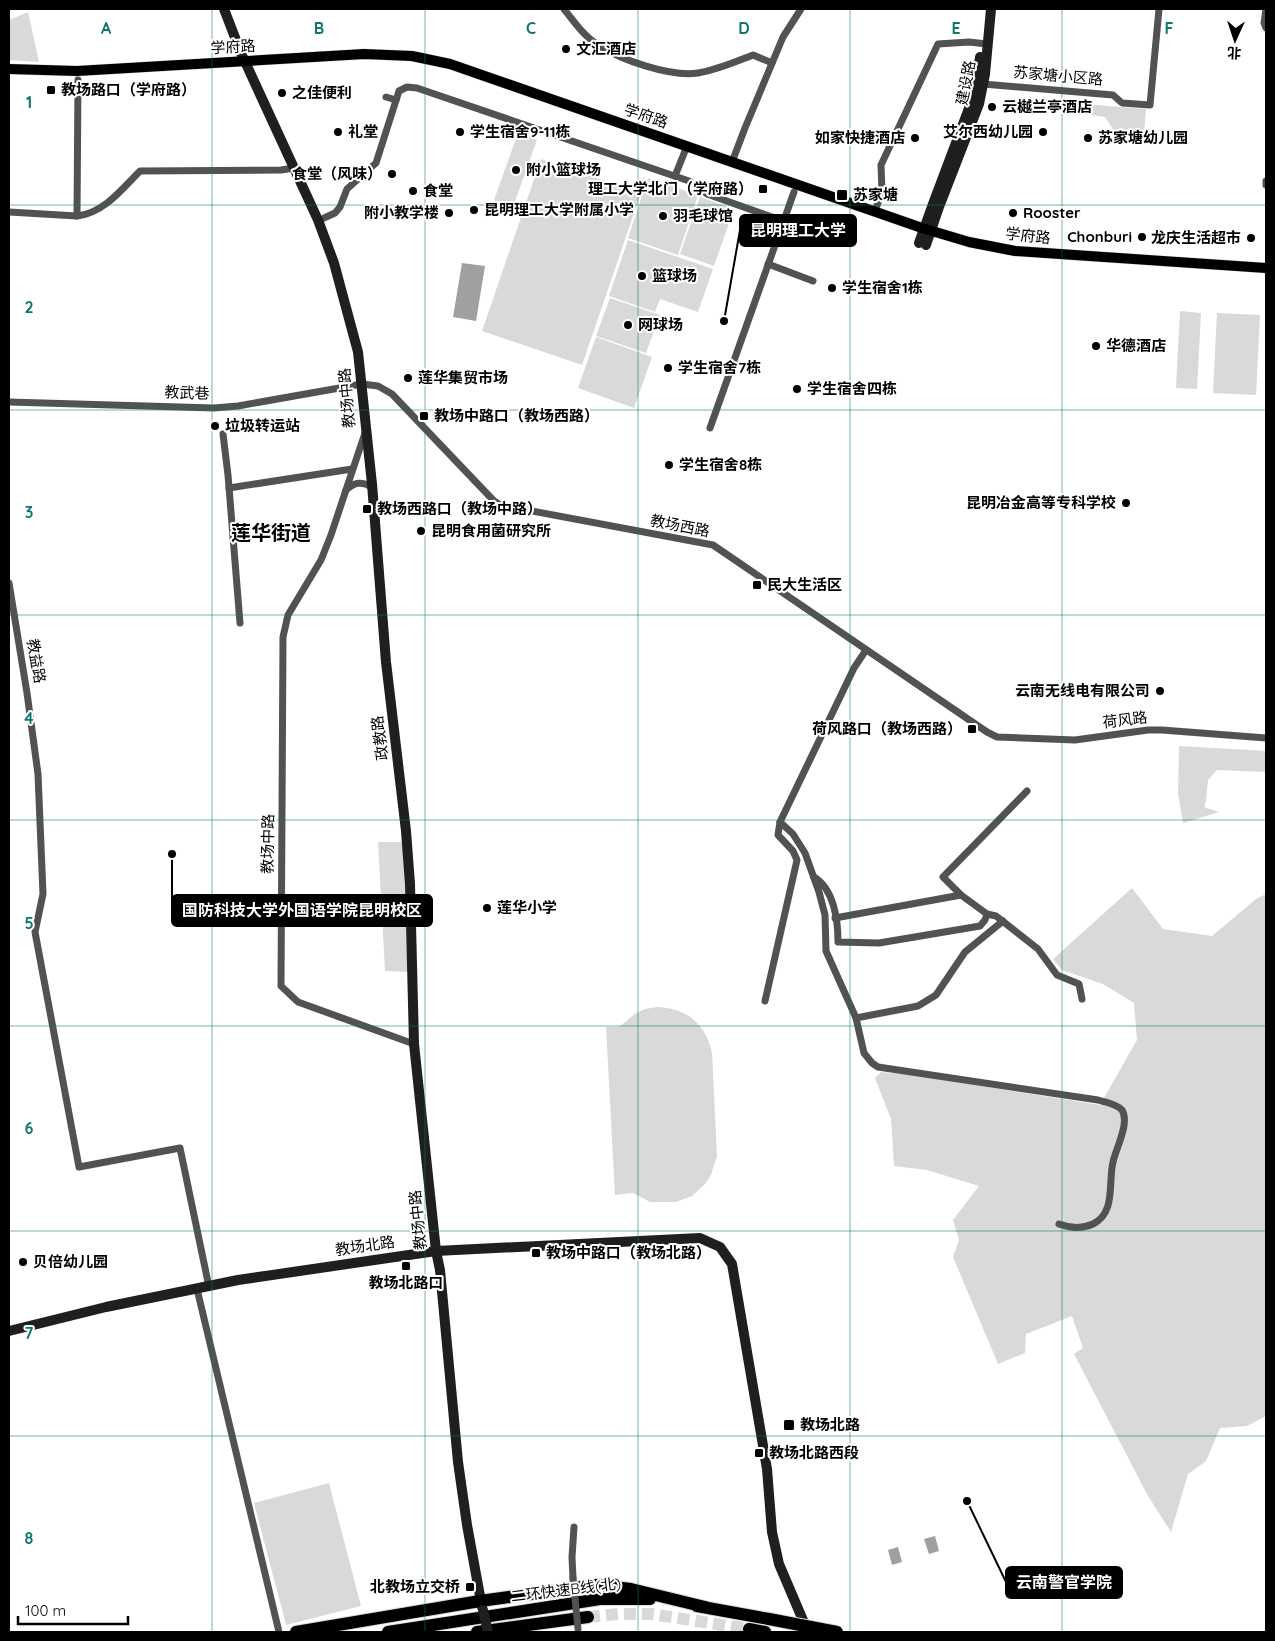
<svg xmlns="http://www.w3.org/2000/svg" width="1275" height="1641" font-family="Quicksand,'Noto Sans SC',sans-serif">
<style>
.green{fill:#d9d9d9}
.water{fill:#a0a0a0}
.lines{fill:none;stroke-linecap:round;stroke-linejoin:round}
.highway-tunnel{stroke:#d9d9d9;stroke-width:12;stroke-dasharray:12 6;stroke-linecap:butt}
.primary-casing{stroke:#dbdbdb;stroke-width:11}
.highway-casing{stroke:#dbdbdb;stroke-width:14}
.street{stroke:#525252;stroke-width:7}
.secondary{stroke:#1f1f1f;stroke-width:10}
.primary{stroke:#000;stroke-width:10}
.highway{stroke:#000;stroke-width:12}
.highway-bridge-casing{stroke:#dbdbdb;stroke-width:14;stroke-linecap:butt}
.street-bridge{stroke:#525252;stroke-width:7}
.secondary-bridge{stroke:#1f1f1f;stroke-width:10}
.highway-bridge{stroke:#000;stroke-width:12}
.grid{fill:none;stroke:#0f766e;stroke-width:1;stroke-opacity:0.55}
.poi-dot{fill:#000;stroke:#fff;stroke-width:2}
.labels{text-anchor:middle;stroke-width:4;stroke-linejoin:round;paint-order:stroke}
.street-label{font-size:15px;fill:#000;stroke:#fff}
.poi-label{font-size:15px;font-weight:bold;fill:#000;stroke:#fff;text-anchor:start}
.district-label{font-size:20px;font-weight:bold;fill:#000;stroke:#fff}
.grid-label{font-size:16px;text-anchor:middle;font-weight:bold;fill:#0f766e;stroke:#fff;stroke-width:4;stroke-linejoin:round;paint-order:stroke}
.leader{fill:none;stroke:#000;stroke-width:2}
.callout-dot{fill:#000;stroke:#fff;stroke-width:2}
.callout{fill:#000;stroke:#000;stroke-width:2}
.callout-label{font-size:16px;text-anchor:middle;font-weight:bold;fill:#fff}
</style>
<rect width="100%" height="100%" fill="#fff"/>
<!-- green -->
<g class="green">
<polygon points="28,12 39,62 9,60 9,20"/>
<polygon points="1085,104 1146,109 1144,133 1114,131 1105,117 1085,114"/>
<polygon points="518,133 537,140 513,207 494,200"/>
<polygon points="541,159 641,193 582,365 482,331"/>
<polygon points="648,178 698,195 678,255 628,238"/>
<polygon points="700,197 734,209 714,266 680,254"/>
<polygon points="628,240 713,269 698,312 660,299 655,312 609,296"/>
<polygon points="610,298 660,315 646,353 596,336"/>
<polygon points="1180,311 1201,313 1197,389 1176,388"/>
<polygon points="1217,313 1260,315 1256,395 1213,393"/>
<polygon points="596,337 652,357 634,408 578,388"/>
<polygon points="1179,746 1266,751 1266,772 1217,770 1208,780 1206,801 1204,807 1219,812 1183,823 1178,794"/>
<polygon points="378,842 402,842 406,870 409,972 385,971"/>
<polygon points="1132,888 1163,929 1212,936 1256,899 1266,894 1266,1416 1247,1426 1220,1428 1206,1461 1188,1474 1171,1532 1148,1496 1074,1354 1083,1348 1072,1316 1026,1334 1025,1353 998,1364 953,1257 959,1240 953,1220 979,1186 927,1170 894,1166 891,1119 875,1078 881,1072 921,1076 1100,1105 1137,1040 1134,1003 1103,984 1062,970 1053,959"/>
<path d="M657 1007C687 1008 706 1024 712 1053L717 1156 711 1175 705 1184 692 1196 676 1202H650L633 1193 615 1195 606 1027H619L636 1013 645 1009Z"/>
<polygon points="329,1483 361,1606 286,1625 254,1503"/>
</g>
<!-- water -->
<g class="water">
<polygon points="462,263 485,266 476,321 453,317"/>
<polygon points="935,1536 939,1551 929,1554 924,1539"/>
<polygon points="898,1547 902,1562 892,1565 888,1550"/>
</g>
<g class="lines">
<!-- highway-tunnel -->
<polyline class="highway-tunnel" points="588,1617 618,1614 651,1614 749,1629"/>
<!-- primary casing -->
<g class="primary-casing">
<polyline id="primary" points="9,69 77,71 364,54 412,56 450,64 922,228 969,242 1015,251 1266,268"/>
</g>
<!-- highway casing -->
<g class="highway-casing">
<g id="highway">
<polyline points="697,1606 769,1619"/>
<polyline points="749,1629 765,1632"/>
<polyline points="296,1632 480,1601 597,1585 631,1589 705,1607"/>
<polyline points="388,1632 600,1599 650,1599"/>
<polyline points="477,1632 588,1617"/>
</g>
</g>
<!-- street -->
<g class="street">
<path d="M564 9C574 22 584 36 598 45 621 60 670 77 698 73 717 70 735 62 753 55L772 63"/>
<polyline points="1266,9 1264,23 1266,28"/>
<polyline points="983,84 1113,95 1122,103 1150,105 1159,9"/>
<polyline points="386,97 396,100"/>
<polyline points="732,162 745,128 783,37 801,9"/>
<polyline points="675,176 687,146"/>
<polyline points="1266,181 1266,185"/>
<polyline points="875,211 882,192 881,165 938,44 969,42 987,44"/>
<path d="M9 212 77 216C104 213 122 189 140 171L281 170 294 168"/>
<polyline points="77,216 78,80"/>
<polyline points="324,218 335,213 340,207 347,189 376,163 399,91 407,87 417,88 689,181 707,194 783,221"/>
<polyline points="768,264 813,281"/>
<polyline points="9,402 214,408 238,406 362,384 378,386 392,394 494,501 500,505 713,545 987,732 997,737 1075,740 1148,730 1162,730 1266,738"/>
<polyline points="710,428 794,192"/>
<polyline points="365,433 331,535 321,560 288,615 283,637 281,986 298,1002 414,1044"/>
<polyline points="223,434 228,475 240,623"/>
<polyline points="229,488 352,469"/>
<path d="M346 490C355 482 361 481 372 487"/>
<polyline points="9,583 27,693 38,774 43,894 35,932 79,1167 180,1148 209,1287"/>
<polyline points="1027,791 943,877 961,895 987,914 996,916 1038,949 1057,975 1079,984 1082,999"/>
<path d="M780 822 793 834 805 853 819 892 825 915 826 951 856 1018 864 1053 872 1063 878 1067 1098 1100C1105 1102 1117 1104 1122 1110 1130 1123 1116 1148 1113 1162 1108 1183 1116 1213 1093 1224 1082 1229 1070 1228 1059 1224"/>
<path d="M814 877C834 889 838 920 838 942L879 943 980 926 985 920 987 914"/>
<polyline points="835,918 961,895"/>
<polyline points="765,1001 797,860 793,851 778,835 780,822 854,668 866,650"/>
<polyline points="856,1018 918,1006 936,995 965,952 1003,921"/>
<polyline points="197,1289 279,1632"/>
<polyline points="573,1578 572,1557 574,1527"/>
</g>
<!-- secondary -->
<g class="secondary">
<polyline points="224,9 241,53 318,220 334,263 358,352 372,484 386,662 406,831 410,884 414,1044 436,1251 440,1270 458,1462 467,1525 482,1607"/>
<polyline points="919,243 933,204 971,103 976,87 980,57"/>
<polyline points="926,245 939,207 979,104 985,74 991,9"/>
<polyline points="9,1331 106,1307 238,1280 436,1251 700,1238 720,1247 732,1264 767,1469 772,1532 779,1564 808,1632"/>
</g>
<!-- primary -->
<use href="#primary" class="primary"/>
<!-- highway -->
<use href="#highway" class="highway"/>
<!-- highway-bridge casing -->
<g class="highway-bridge-casing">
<polyline id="highway-bridge" points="769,1619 837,1632"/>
</g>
<!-- street-bridge -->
<polyline class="street-bridge" points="573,1578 578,1629"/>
<!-- secondary-bridge -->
<polyline class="secondary-bridge" points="483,1610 488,1632"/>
<!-- highway-bridge -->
<use href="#highway-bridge" class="highway-bridge"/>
</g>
<!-- grid -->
<path class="grid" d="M212 9V1632M425 9V1632M638 9V1632M850 9V1632M1062 9V1632M9 205H1266M9 410H1266M9 615H1266M9 820H1266M9 1026H1266M9 1231H1266M9 1436H1266"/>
<!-- markers -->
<g class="poi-dot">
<circle cx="566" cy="49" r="5"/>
<rect x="46" y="85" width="10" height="10" rx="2.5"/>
<circle cx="282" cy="93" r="5"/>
<circle cx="992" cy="107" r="5"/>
<circle cx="338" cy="132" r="5"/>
<circle cx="460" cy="132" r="5"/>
<circle cx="1043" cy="132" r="5"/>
<circle cx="915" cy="138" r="5"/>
<circle cx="1088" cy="138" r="5"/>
<circle cx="516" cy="170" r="5"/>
<circle cx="392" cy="174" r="5"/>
<rect x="758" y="184" width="10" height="10" rx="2.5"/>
<circle cx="413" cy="191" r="5"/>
<rect x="836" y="189" width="12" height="12" rx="2.5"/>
<circle cx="474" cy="210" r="5"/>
<circle cx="449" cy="213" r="5"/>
<circle cx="1013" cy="213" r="5"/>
<circle cx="663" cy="216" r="5"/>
<circle cx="1142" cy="237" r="5"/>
<circle cx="1251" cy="238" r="5"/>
<circle cx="642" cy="276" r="5"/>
<circle cx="832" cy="288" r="5"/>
<circle cx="628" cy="325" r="5"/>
<circle cx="1096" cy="346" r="5"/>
<circle cx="668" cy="368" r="5"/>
<circle cx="408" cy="378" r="5"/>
<circle cx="797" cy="389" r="5"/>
<rect x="419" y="411" width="10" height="10" rx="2.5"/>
<circle cx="215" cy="426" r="5"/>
<circle cx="669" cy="465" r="5"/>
<circle cx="1126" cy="503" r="5"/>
<rect x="362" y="504" width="10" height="10" rx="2.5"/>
<circle cx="421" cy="531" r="5"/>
<rect x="752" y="580" width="10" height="10" rx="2.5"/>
<circle cx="1160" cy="691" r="5"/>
<rect x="967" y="724" width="10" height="10" rx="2.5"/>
<circle cx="487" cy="908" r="5"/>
<rect x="531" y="1248" width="10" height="10" rx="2.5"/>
<circle cx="23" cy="1262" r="5"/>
<rect x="401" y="1261" width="10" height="10" rx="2.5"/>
<rect x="783" y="1419" width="12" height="12" rx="2.5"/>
<rect x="754" y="1448" width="10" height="10" rx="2.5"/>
<rect x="465" y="1582" width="10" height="10" rx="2.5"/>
</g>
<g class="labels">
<!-- street labels -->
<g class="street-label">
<text transform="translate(233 47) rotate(-3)" y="5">学府路</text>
<text transform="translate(1058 76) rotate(5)" y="5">苏家塘小区路</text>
<text transform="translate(966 83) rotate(-79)" y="5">建设路</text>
<text transform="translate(646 116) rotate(19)" y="5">学府路</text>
<text transform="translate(1028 236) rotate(6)" y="5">学府路</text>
<text transform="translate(187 393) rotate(2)" y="5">教武巷</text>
<text transform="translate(347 398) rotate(-95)" y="5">教场中路</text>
<text transform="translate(680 526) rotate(11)" y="5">教场西路</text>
<text transform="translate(36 661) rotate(80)" y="5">教益路</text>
<text transform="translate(1125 720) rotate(-7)" y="5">荷风路</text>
<text transform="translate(380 738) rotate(-97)" y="5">政教路</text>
<text transform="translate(268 844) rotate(-89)" y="5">教场中路</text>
<text transform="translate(418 1220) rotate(-96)" y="5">教场中路</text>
<text transform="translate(365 1246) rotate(-8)" y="5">教场北路</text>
<text transform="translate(566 1590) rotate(-7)" y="5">二环快速B线(北)</text>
</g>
<!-- poi labels -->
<g class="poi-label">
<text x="576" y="54">文汇酒店</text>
<text x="61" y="95">教场路口（学府路）</text>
<text x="292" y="98">之佳便利</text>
<text x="1002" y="112">云樾兰亭酒店</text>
<text x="348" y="137">礼堂</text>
<text x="470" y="137">学生宿舍9-11栋</text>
<text x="1033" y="137" text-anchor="end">艾尔西幼儿园</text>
<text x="905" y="143" text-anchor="end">如家快捷酒店</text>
<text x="1098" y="143">苏家塘幼儿园</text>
<text x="526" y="175">附小篮球场</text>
<text x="382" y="179" text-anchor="end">食堂（风味）</text>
<text x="753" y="194" text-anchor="end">理工大学北门（学府路）</text>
<text x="423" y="196">食堂</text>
<text x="853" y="200">苏家塘</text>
<text x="484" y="215">昆明理工大学附属小学</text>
<text x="439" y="218" text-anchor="end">附小教学楼</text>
<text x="1023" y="218">Rooster</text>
<text x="673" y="221">羽毛球馆</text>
<text x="1132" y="242" text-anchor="end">Chonburi</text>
<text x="1241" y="243" text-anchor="end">龙庆生活超市</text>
<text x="652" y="281">篮球场</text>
<text x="842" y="293">学生宿舍1栋</text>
<text x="638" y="330">网球场</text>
<text x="1106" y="351">华德酒店</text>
<text x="678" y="373">学生宿舍7栋</text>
<text x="418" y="383">莲华集贸市场</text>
<text x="807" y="394">学生宿舍四栋</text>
<text x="434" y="421">教场中路口（教场西路）</text>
<text x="225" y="431">垃圾转运站</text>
<text x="679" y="470">学生宿舍8栋</text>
<text x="1116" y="508" text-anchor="end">昆明冶金高等专科学校</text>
<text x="377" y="514">教场西路口（教场中路）</text>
<text x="431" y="536">昆明食用菌研究所</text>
<text x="767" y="590">民大生活区</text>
<text x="1150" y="696" text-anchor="end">云南无线电有限公司</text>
<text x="962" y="734" text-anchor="end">荷风路口（教场西路）</text>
<text x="497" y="913">莲华小学</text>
<text x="546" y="1258">教场中路口（教场北路）</text>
<text x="33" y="1267">贝倍幼儿园</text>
<text x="406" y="1288" text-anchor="middle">教场北路口</text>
<text x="800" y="1430">教场北路</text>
<text x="769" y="1458">教场北路西段</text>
<text x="460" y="1592" text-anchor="end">北教场立交桥</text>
</g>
<!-- district labels -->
<g class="district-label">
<text x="271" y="540">莲华街道</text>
</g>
</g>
<g class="grid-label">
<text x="106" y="34">A</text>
<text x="319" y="34">B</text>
<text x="531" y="34">C</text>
<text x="744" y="34">D</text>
<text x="956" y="34">E</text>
<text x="1169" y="34">F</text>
<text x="29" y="108">1</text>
<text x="29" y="313">2</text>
<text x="29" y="518">3</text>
<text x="29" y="724">4</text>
<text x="29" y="929">5</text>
<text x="29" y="1134">6</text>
<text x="29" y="1339">7</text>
<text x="29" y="1544">8</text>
</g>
<!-- callouts -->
<path class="leader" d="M724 321L740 230M172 854L172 910M967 1501L1006 1582"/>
<g class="callout-dot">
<circle cx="724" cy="321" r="5"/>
<circle cx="172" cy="854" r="5"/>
<circle cx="967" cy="1501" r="5"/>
</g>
<g class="callout">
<rect x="740" y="215" width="116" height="31" rx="5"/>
<rect x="172" y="895" width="260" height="31" rx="5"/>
<rect x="1006" y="1567" width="116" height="31" rx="5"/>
</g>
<g class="callout-label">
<text x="798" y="236">昆明理工大学</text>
<text x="302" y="916">国防科技大学外国语学院昆明校区</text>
<text x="1064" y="1588">云南警官学院</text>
</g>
<!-- border -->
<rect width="1275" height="1641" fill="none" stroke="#000000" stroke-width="20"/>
<!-- north arrow -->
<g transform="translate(1235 40) rotate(183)" stroke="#ffffff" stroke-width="4" paint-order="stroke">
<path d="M0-4L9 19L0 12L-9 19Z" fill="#000000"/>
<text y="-8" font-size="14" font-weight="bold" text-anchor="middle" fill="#000000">北</text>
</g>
<!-- scale -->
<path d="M18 1616v8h110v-8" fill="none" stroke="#000000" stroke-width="2.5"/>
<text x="25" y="1616" font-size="15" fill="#000000" stroke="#ffffff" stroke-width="4" paint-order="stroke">100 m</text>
</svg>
